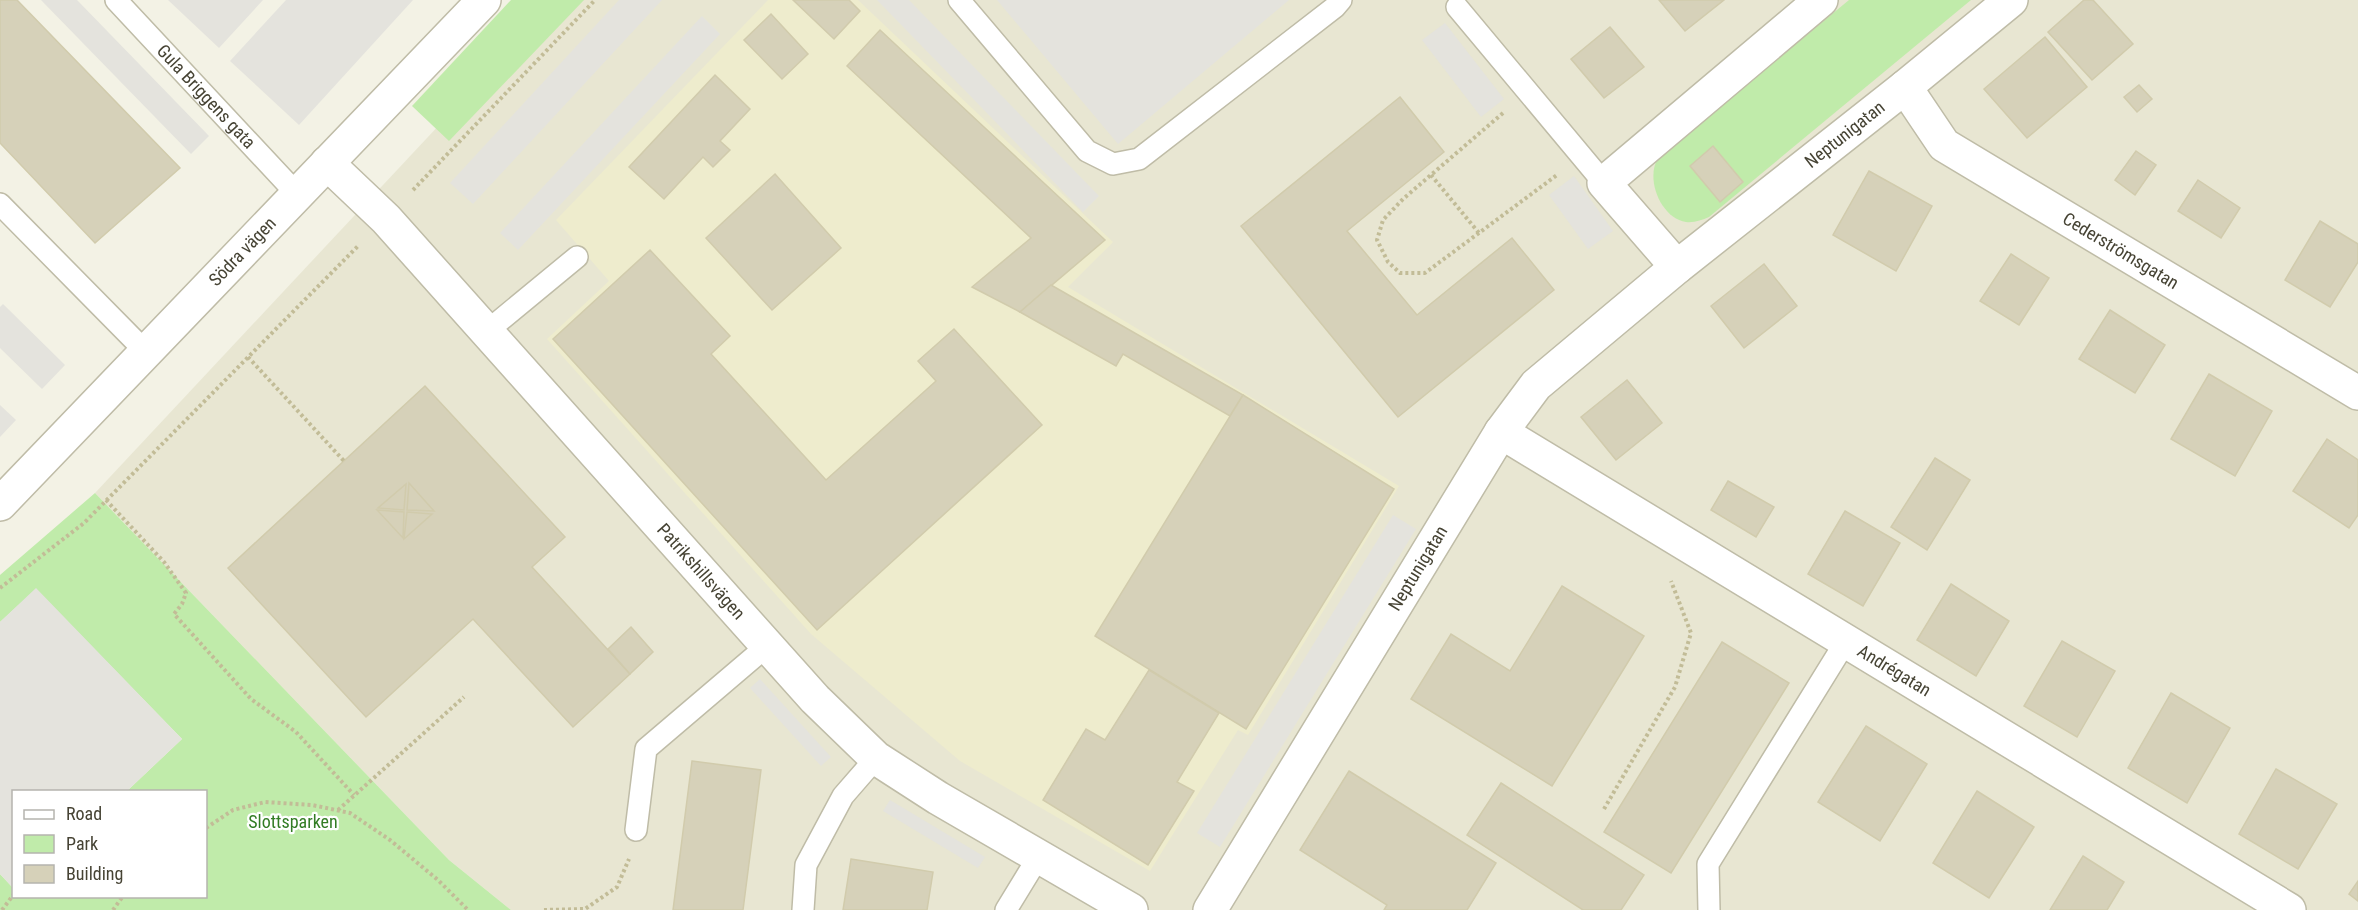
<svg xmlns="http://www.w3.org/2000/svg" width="2358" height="910" font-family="'Roboto Condensed',sans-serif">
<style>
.residential{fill:#e8e6d2}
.education{fill:#eeeccd}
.green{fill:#c0ebaa}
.parking{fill:#e4e3dd}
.building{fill:#d6d1b9;stroke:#d1cbac;stroke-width:1.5}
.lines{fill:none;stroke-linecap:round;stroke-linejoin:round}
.service-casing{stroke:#bfbca7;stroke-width:24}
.minor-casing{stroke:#bfbca7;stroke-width:36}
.tertiary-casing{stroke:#bfbca7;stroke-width:36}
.path{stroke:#c2bc97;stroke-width:4;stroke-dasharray:3 3;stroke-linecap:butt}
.service{stroke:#fff;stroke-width:21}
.minor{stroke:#fff;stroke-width:33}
.tertiary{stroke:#fff;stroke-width:33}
.labels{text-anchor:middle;stroke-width:4.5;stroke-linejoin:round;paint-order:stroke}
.street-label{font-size:18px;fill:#464334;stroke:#fff}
.park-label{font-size:18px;fill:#327c24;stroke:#fff}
</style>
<rect width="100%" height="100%" fill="#f3f2e5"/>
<!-- residential -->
<polygon class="residential" points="556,0 2358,0 2358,910 511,910 449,860 95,493"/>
<!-- education -->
<polygon class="education" points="768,0 858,0 1113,242 1068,287 1399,486 1248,735 1238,730 1150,871 960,761 811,634 547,339 609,281 556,220"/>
<!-- green -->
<g class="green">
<polygon points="511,0 584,0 449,141 412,106"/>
<path d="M1849 0H1971L1709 217C1702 220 1694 223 1686 222 1661 218 1645 179 1658 158Z"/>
<polygon points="95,493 449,860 511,910 0,910 0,874 13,888 14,896 206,896 206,792 127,791 182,739 36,589 0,622 0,575"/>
</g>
<!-- parking -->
<g class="parking">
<polygon points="41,0 77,0 209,136 191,154"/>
<polygon points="168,0 263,0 219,48"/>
<polygon points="286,0 413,0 299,125 230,61"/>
<polygon points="619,0 662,0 473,204 450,183"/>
<polygon points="877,0 909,0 1099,196 1083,212"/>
<polygon points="997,0 1289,0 1118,144"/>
<polygon points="702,16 720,34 518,250 500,233"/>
<polygon points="1445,23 1504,99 1481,117 1422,40"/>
<polygon points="1574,176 1613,231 1588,249 1549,195"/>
<polygon points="3,304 65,365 42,389 0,348 0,307"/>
<polygon points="0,405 16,420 0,437"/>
<polygon points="1393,515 1416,529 1220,847 1197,833"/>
<polygon points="36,588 182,739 127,791 14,792 13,888 0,874 0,622"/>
<polygon points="760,679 831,757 821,766 750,688"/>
<polygon points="890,800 985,857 978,868 883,811"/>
</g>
<!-- building -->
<g class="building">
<polygon points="0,0 17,0 180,168 95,243 0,143"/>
<polygon points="793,0 849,0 860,11 834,39"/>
<polygon points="1659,0 1724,0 1685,31"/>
<polygon points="2084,0 2093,0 2133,44 2092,80 2048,32"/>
<polygon points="771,14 808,54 782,79 744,40"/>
<polygon points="1610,27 1644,67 1604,98 1571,59"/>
<polygon points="880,30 1105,240 1020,312 972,287 1031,238 847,66"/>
<polygon points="2045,37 2087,87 2027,138 1984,89"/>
<polygon points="715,75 750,109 720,141 730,150 713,167 703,157 664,199 629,167"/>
<polygon points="2139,85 2152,99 2137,112 2124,97"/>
<polygon points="1400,97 1444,152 1347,231 1417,315 1512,238 1554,290 1398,417 1241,226"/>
<polygon points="1713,146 1743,182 1720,202 1690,166"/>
<polygon points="2136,151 2156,165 2135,195 2115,180"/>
<polygon points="1869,171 1932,206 1896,271 1833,235"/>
<polygon points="775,174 841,248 772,310 706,238"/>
<polygon points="2198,180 2240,208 2221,238 2178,211"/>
<polygon points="2320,221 2358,244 2358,262 2330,307 2285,280"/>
<polygon points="650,250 730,336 711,354 826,480 936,381 918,361 954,329 1042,425 817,630 553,339"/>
<polygon points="2011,254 2049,278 2019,325 1980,301"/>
<polygon points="1764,264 1797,306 1744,348 1711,306"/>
<polygon points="1051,285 1243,395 1230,416 1123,354 1116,366 1020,312"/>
<polygon points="2110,310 2165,345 2135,393 2079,359"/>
<polygon points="2209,374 2272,411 2235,476 2171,439"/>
<polygon points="1627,380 1662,423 1616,460 1581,417"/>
<polygon points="425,386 565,537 532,567 630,674 573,727 473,619 366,717 228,568"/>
<polygon points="1243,395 1394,489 1246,729 1095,636"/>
<polygon points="2327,439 2358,460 2358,515 2349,528 2293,491"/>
<polygon points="1935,458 1970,480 1927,550 1891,527"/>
<polygon points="1728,481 1774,507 1756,537 1711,510"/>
<polygon points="409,483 434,511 407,510"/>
<polygon points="406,484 404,510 378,508"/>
<polygon points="377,510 404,512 403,538"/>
<polygon points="1845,511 1900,543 1863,606 1808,574"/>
<polygon points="407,512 432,514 404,539"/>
<polygon points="1951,584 2009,621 1976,676 1917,640"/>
<polygon points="1562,586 1644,636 1552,786 1411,699 1451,634 1510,671"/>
<polygon points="631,627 653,652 630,674 608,649"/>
<polygon points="2062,641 2115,671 2077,737 2024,706"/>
<polygon points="1722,642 1789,683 1671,873 1604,832"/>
<polygon points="1149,670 1219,713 1177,782 1194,791 1148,865 1043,800 1086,729 1105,740"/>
<polygon points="2171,693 2230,728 2187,803 2128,768"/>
<polygon points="1866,726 1927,764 1880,841 1818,802"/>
<polygon points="692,761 761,770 743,910 673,910"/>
<polygon points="2276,769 2337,804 2298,869 2239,834"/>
<polygon points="1349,771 1496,863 1467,910 1384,910 1387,905 1300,850"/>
<polygon points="1501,783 1644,875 1621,910 1583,910 1467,835"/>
<polygon points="1977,791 2034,827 1989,898 1933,863"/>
<polygon points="2083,856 2124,882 2107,910 2050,910"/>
<polygon points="851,859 933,872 927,910 843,910"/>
<polygon points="2358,881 2358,901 2349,894"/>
</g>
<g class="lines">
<!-- service casing -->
<g class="service-casing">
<g id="service">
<path id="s1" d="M116 0 297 194"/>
<polyline points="959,0 1087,151 1113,164 1139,159 1335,7 1341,0"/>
<polyline points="1457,7 1604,183"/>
<polyline points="0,204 146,352"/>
<polyline points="486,332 577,257"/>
<polyline points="636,830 646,749 767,646"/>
<polyline points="803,910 806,865 843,796 876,758"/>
<polyline points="1006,910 1039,856"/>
<polyline points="1709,910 1708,864 1846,641"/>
</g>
</g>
<!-- minor casing -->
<g class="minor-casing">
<g id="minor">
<path id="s2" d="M1905 87 1944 145 2358 393"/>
<path id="s3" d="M327 163 386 219 815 699 876 758 938 798 1131 910"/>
<polyline points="1677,267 1604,183 1821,0"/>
<path id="s4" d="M1501 432 2289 910"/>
<path id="s5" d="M1210 910 1501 432 1536 385 1677 267 1905 87 2011 0"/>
</g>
</g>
<!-- tertiary casing -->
<g class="tertiary-casing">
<g id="tertiary">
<path id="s6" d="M0 504 484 0"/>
</g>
</g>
<!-- path -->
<g class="path">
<polyline points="1503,113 1403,199 1383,220 1377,240 1388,262 1400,273 1425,273 1557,175"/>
<polyline points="1431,175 1479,233"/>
<polyline points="413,190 595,0"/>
<polyline points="248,357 344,461"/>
<polyline points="106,500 164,562 186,593 182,604 174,614 251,699 296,732 354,795"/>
<polyline points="0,588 84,523 359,245"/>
<polyline points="1604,809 1675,687 1691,633 1671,581"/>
<polyline points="338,810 464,697"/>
<polyline points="206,828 233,810 265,802 312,805 350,813 390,840 438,880 468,910"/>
<polyline points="2,910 14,894"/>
<polyline points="113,910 123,896"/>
<polyline points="544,910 585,909 617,887 629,859"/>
</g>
<!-- service -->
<use href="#service" class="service"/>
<!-- minor -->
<use href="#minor" class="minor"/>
<!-- tertiary -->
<use href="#tertiary" class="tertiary"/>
</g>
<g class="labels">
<!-- street labels -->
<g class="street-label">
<text dy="6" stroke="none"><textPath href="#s1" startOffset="132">Gula Briggens gata</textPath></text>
<text dy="6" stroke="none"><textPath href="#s5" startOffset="1016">Neptunigatan</textPath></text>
<text dy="6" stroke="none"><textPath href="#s6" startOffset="350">Södra vägen</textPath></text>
<text dy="6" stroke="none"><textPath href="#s2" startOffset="276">Cederströmsgatan</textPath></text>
<text dy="6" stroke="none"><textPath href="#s5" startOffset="400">Neptunigatan</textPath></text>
<text dy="6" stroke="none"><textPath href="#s3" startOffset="554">Patrikshillsvägen</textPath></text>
<text dy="6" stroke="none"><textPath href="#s4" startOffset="460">Andrégatan</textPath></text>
</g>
<!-- park labels -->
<g class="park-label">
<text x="293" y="828">Slottsparken</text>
</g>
</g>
<!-- legend -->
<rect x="12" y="790" width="195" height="108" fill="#ffffff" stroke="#b5b4ae" stroke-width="1.5"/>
<rect x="24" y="810" width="30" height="9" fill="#ffffff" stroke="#b5b4ae" stroke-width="1.5"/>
<text x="66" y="820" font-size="18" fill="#464334">Road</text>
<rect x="24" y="835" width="30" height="18" fill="#c0ebaa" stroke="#b5b4ae" stroke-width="1.5"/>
<text x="66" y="850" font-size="18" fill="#464334">Park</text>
<rect x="24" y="865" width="30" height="18" fill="#d6d1b9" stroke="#b5b4ae" stroke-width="1.5"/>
<text x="66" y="880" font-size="18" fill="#464334">Building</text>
</svg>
